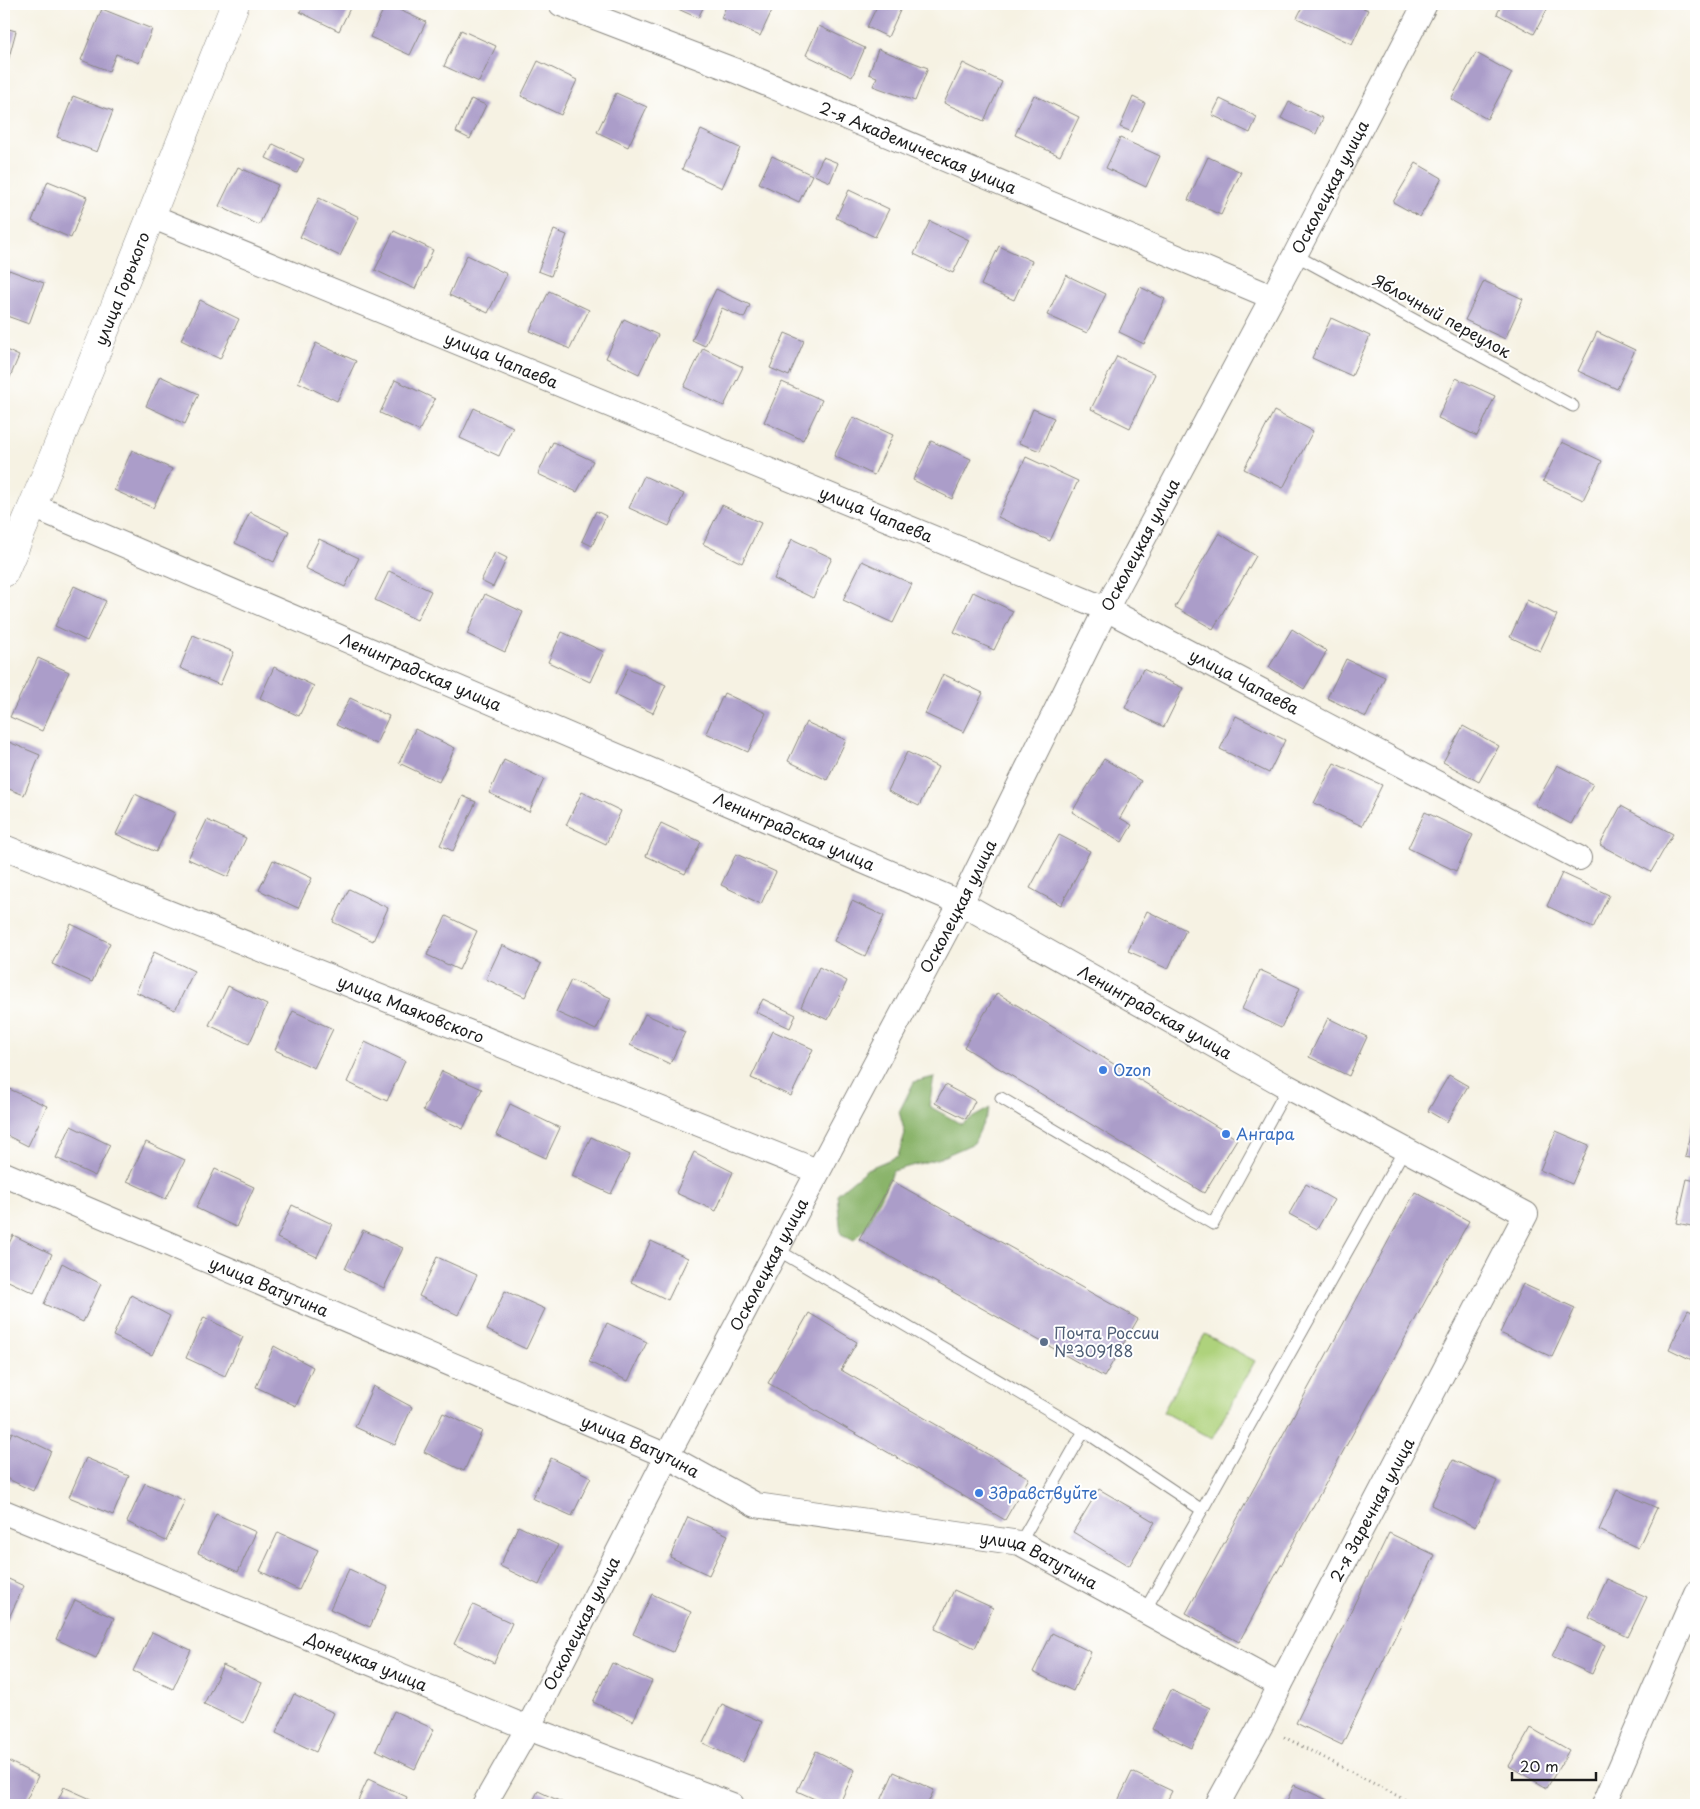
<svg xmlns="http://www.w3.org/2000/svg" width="1700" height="1809" font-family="'Playpen Sans',sans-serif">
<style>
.green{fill:#aed27b;stroke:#65774c}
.forest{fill:#8ab46b;stroke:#536844}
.building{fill:#ab9dc9}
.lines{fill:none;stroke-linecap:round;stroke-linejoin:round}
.service-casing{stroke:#898780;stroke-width:13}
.minor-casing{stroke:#898780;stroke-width:26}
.tertiary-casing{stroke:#898780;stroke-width:29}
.path{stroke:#898780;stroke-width:3;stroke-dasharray:1 4;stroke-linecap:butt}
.service{stroke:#fff;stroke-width:11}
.minor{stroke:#fff;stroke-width:24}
.tertiary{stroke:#fff;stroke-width:28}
.shop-dot{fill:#3f7fe0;stroke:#fff;stroke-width:2}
.service-dot{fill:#5c6f8a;stroke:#fff;stroke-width:2}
.labels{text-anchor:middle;stroke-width:4;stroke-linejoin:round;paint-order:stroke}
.street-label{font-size:16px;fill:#1c1c1c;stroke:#fff}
.shop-label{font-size:16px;fill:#366cbe;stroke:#fff;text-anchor:start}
.service-label{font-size:16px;fill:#4e5e75;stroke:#fff;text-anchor:start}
</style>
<rect width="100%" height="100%" fill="#fff"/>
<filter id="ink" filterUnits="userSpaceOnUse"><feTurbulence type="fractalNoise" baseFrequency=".02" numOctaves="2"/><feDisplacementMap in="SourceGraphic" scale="10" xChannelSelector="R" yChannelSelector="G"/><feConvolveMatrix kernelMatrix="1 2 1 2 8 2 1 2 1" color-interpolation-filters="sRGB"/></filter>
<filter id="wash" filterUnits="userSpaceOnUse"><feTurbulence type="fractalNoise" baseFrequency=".0096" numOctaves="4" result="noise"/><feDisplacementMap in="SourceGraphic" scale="20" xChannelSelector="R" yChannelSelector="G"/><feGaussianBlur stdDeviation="1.12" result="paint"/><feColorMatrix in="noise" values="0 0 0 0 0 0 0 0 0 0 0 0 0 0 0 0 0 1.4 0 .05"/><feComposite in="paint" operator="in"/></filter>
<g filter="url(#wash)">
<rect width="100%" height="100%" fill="#f6f2e3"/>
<!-- green -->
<polygon class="green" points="1205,1334 1255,1361 1212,1439 1163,1412"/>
<!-- forest -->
<polygon class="forest" points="934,1077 929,1106 961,1124 990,1108 974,1143 940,1158 893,1171 865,1229 854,1240 841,1234 837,1194 867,1169 898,1156 905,1133 899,1112 914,1082"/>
<g id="blocks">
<!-- building -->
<g class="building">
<polygon points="304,4 352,4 339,31 300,12"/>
<polygon points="386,4 426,22 410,55 370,37"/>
<polygon points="667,4 705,4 698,18"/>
<polygon points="727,4 775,4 760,36 721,18"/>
<polygon points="878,4 903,4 888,37 867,27"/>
<polygon points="1304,4 1354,4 1368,10 1352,44 1297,18"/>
<polygon points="1502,4 1550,4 1534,34 1497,14"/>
<polygon points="102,9 152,29 139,63 116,54 109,71 81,60"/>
<polygon points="819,26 865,48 852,77 806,55"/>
<polygon points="5,28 16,31 8,61 4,60"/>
<polygon points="461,30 496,46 479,82 444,66"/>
<polygon points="878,49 928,68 915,101 873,86 877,77 869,74"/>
<polygon points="1476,53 1512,73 1487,119 1451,99"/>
<polygon points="538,61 577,80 561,115 521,96"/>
<polygon points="963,63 1002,82 984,121 944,103"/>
<polygon points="616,93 647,107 628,147 597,132"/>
<polygon points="1034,95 1079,117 1060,156 1015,135"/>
<polygon points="73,96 113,111 97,152 57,137"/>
<polygon points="1133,97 1145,103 1132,132 1120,127"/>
<polygon points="471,99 486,105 470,139 456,132"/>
<polygon points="1220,99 1257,117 1250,133 1212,115"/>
<polygon points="1289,102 1323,118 1316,134 1281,118"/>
<polygon points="701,130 740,148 722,188 682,169"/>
<polygon points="1120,138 1160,156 1146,187 1106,168"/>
<polygon points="273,144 304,159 297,173 266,158"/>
<polygon points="772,156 812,175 799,202 759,183"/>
<polygon points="823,157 838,163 830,182 814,175"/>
<polygon points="1208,157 1241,172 1221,215 1188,200"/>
<polygon points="1416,163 1442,178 1420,217 1393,202"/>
<polygon points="238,167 278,185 259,225 219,206"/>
<polygon points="48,181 87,197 71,238 32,221"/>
<polygon points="849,190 889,209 875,237 836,218"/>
<polygon points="319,198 359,217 340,256 300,237"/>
<polygon points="930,221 969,240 953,273 914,254"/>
<polygon points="554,230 567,235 551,276 538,271"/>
<polygon points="394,231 433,250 415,289 375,270"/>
<polygon points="999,246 1032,261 1014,300 981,285"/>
<polygon points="467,255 507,274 488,313 449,295"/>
<polygon points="9,270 44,283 29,324 4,315 4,284"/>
<polygon points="1066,275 1106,294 1087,333 1047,315"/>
<polygon points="1484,281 1523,299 1505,339 1465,320"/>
<polygon points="1140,287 1165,299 1144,344 1119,332"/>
<polygon points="716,289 750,305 744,318 722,308 705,346 692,340"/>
<polygon points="549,291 589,310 570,349 530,331"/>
<polygon points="200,300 239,319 220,359 181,340"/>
<polygon points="1331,318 1370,336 1352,376 1312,358"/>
<polygon points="624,319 658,335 639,374 606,358"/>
<polygon points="1597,332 1635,350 1617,389 1578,371"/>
<polygon points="785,333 804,341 789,376 770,368"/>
<polygon points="316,343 356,361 337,401 298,382"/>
<polygon points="703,348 743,367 724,406 684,387"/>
<polygon points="4,349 19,356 4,391"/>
<polygon points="1117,356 1155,374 1130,428 1091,409"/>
<polygon points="160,376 199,394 185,424 146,406"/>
<polygon points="1456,378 1495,396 1477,436 1438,418"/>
<polygon points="395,380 435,399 419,431 380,413"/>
<polygon points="782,382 822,400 803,440 764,422"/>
<polygon points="474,408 513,427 499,456 460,438"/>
<polygon points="1033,409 1054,418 1040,451 1019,443"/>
<polygon points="1274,411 1313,431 1283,488 1244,469"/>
<polygon points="853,417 893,435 874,475 834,456"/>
<polygon points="931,441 971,459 952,499 913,480"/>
<polygon points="553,442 593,461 577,492 538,474"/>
<polygon points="1562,442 1602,461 1583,500 1543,481"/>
<polygon points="132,450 172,469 153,508 114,490"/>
<polygon points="1026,457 1078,481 1050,541 998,517"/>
<polygon points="644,476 684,494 669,526 629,508"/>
<polygon points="722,505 761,523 742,563 703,544"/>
<polygon points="596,511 606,516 592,546 582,541"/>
<polygon points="250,512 289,531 274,562 235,543"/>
<polygon points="1219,533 1256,556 1213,629 1175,607"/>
<polygon points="319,539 359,558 345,587 305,568"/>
<polygon points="792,539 832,558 813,598 774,579"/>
<polygon points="495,552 507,558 493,587 481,581"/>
<polygon points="862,561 912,584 893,623 843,600"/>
<polygon points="389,571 431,591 417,620 375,600"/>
<polygon points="74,586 106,601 87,641 55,626"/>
<polygon points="973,592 1013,611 994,650 954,632"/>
<polygon points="485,594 523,612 505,652 467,634"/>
<polygon points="1527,600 1557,615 1540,651 1510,637"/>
<polygon points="1292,629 1327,651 1304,689 1269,667"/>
<polygon points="562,632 604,652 590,682 548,662"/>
<polygon points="193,635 234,652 220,685 180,668"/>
<polygon points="38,658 69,672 42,731 10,717"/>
<polygon points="1346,659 1385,677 1366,717 1327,698"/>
<polygon points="274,667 314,686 299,716 260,698"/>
<polygon points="628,668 666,685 653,713 615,695"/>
<polygon points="1143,669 1183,688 1164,727 1125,708"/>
<polygon points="943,674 983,693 964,732 925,714"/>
<polygon points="724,693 766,713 748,752 706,733"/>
<polygon points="350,698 389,716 376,744 336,725"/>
<polygon points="1236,716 1285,740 1269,773 1220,749"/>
<polygon points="806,722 846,740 827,780 788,761"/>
<polygon points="1463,726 1499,746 1479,782 1443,762"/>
<polygon points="415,729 455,748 439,782 399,763"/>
<polygon points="4,740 40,755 24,795 4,787"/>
<polygon points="907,752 938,767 919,806 888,791"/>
<polygon points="1104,759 1141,781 1120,818 1132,825 1122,842 1072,812"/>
<polygon points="504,760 544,779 529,812 489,793"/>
<polygon points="1334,763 1382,785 1362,826 1314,803"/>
<polygon points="1557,765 1593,784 1571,824 1535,805"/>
<polygon points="582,792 621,811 606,844 566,825"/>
<polygon points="135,794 175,813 156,852 116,834"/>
<polygon points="463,796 476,802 453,851 440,845"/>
<polygon points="1621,806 1673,834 1651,872 1600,845"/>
<polygon points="1425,812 1473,835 1456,871 1408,848"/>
<polygon points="207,820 246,838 228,877 188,859"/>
<polygon points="661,823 701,842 685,874 646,856"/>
<polygon points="1059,835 1090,851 1061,905 1030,888"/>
<polygon points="736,854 776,872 761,904 721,885"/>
<polygon points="273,860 312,878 298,908 259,890"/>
<polygon points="1562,873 1609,895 1593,928 1547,906"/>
<polygon points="349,889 388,908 373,941 333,922"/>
<polygon points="852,901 884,916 865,956 834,941"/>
<polygon points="1147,911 1186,930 1168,969 1128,951"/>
<polygon points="446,916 477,931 459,970 427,955"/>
<polygon points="71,924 110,943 92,982 52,964"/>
<polygon points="502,945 541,964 525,997 486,979"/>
<polygon points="154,952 194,971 175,1010 136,992"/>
<polygon points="819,967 847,981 828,1020 801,1007"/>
<polygon points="1260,970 1300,988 1281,1028 1242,1009"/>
<polygon points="571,980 611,998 596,1030 556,1012"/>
<polygon points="228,986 267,1005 249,1044 209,1025"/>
<polygon points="997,993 1237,1139 1204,1193 964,1047"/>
<polygon points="763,999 796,1015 790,1028 756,1012"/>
<polygon points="293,1011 333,1029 314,1068 275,1050"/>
<polygon points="645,1014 685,1032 670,1064 630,1045"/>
<polygon points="1328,1018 1367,1037 1349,1076 1309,1057"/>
<polygon points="773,1031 813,1049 791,1096 751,1078"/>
<polygon points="365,1042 405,1061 387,1101 347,1082"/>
<polygon points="442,1071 482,1089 463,1129 423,1110"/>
<polygon points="1449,1075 1468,1086 1447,1122 1428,1111"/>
<polygon points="945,1085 975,1101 966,1119 935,1103"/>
<polygon points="7,1088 47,1106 28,1146 4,1134 4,1094"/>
<polygon points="510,1104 560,1128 546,1158 496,1135"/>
<polygon points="1695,1111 1696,1111 1696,1159 1685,1157"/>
<polygon points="71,1126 110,1145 95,1176 56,1158"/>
<polygon points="1556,1131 1589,1145 1572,1184 1540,1170"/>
<polygon points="591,1137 630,1155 611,1194 572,1176"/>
<polygon points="146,1142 185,1160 166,1199 127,1181"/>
<polygon points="694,1152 733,1172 716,1211 676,1193"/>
<polygon points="215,1169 254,1187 236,1227 196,1208"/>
<polygon points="1687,1179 1696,1181 1696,1227 1677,1223"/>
<polygon points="892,1181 1138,1319 1104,1377 859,1239"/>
<polygon points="1306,1184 1334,1200 1317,1229 1289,1214"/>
<polygon points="1415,1192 1469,1221 1239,1642 1186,1613"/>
<polygon points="292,1205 332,1224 317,1257 277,1238"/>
<polygon points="363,1230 403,1248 384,1288 345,1269"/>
<polygon points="13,1235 52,1254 34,1293 4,1279 4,1254"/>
<polygon points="651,1241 688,1258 668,1300 631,1282"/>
<polygon points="437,1257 477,1275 458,1315 419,1296"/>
<polygon points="62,1263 101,1284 83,1322 44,1304"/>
<polygon points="1523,1284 1575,1308 1552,1357 1500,1333"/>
<polygon points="505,1291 545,1309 526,1349 487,1330"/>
<polygon points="131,1295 170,1316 152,1355 113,1336"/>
<polygon points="1688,1310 1696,1314 1696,1362 1669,1349"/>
<polygon points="809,1313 857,1342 841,1370 1029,1478 1005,1520 768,1383"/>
<polygon points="204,1317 243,1337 225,1376 186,1358"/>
<polygon points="607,1323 647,1342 628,1381 589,1362"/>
<polygon points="274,1346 313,1367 296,1406 256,1387"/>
<polygon points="373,1386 412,1407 395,1445 355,1427"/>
<polygon points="443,1413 482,1431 464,1471 424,1452"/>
<polygon points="12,1432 51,1451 33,1491 4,1477 4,1449"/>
<polygon points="86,1458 129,1476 113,1515 69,1497"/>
<polygon points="551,1458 591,1477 572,1516 532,1498"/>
<polygon points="1453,1460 1497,1481 1475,1527 1431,1505"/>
<polygon points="145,1483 185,1501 166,1541 127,1522"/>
<polygon points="1099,1489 1155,1522 1129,1566 1073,1532"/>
<polygon points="1617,1490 1657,1508 1638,1548 1599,1530"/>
<polygon points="216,1514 256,1532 238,1572 198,1553"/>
<polygon points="688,1517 728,1535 709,1575 670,1557"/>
<polygon points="518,1526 558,1545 539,1585 500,1566"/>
<polygon points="278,1532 318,1550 299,1590 260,1571"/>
<polygon points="1389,1533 1435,1555 1342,1745 1296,1723"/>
<polygon points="349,1569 388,1587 370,1627 330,1609"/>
<polygon points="4,1577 24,1586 5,1626 4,1625"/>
<polygon points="1607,1579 1647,1597 1628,1637 1589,1618"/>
<polygon points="954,1590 993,1608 975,1648 935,1629"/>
<polygon points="652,1594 691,1612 673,1652 633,1634"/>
<polygon points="75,1600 114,1618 96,1658 56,1639"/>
<polygon points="473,1605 512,1623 494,1663 454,1644"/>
<polygon points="1566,1627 1605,1645 1592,1674 1552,1656"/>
<polygon points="152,1632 191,1650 173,1689 133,1671"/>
<polygon points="1052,1633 1091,1652 1073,1691 1033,1672"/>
<polygon points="612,1663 652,1681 633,1721 593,1702"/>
<polygon points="223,1665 262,1683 244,1723 204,1704"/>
<polygon points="1171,1690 1210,1708 1192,1748 1152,1729"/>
<polygon points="294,1694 334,1713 316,1752 276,1733"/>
<polygon points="722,1704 762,1722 743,1762 703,1743"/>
<polygon points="394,1711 434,1729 415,1769 376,1750"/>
<polygon points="1531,1728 1569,1750 1547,1788 1509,1766"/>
<polygon points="816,1751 855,1770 839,1805 828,1805 797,1791"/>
<polygon points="4,1759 38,1776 24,1805 4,1805"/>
<polygon points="894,1772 934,1790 927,1805 879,1805"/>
<polygon points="1132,1772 1172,1791 1165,1805 1116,1805"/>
<polygon points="368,1779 407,1797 404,1805 356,1805"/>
<polygon points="1294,1785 1334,1803 1333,1805 1285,1805"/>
<polygon points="64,1787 104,1805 56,1805"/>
<polygon points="538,1791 568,1805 531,1805"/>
</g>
</g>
</g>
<g filter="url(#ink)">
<use href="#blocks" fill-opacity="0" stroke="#898780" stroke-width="1"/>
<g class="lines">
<!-- service casing -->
<g class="service-casing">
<g id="service">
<polyline points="1295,255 1573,406"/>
<polyline points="1001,1098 1213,1224 1288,1087"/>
<polyline points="776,1249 1084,1431 1202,1510 1144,1612"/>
<polyline points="1202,1510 1404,1150"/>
<polyline points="1020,1543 1084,1431"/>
</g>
</g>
<!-- minor casing -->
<g class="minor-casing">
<g id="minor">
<path id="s1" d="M561 4 736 71 1272 297"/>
<path id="s2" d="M151 216 1106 609 1579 858"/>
<path id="s3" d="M33 506 961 903 1288 1087 1526 1214 1280 1685 1261 1725 1217 1805"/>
<path id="s4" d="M4 847 817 1171"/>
<path id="s5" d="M4 1174 667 1456 756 1505 1020 1543 1280 1685"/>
<path id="s6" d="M4 1512 528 1728 732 1805"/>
<path id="s7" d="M484 1805 528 1728 667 1456 961 903 1106 609 1295 255 1425 4"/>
<polyline points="1604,1805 1696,1593"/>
</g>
</g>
<!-- tertiary casing -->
<g class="tertiary-casing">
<g id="tertiary">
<path id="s8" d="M4 573C85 385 160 194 235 4"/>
</g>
</g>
<!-- path -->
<polyline class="path" points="1284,1737 1415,1805"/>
<!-- service -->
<use href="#service" class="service"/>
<!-- minor -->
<use href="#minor" class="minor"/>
<!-- tertiary -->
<use href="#tertiary" class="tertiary"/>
</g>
</g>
<!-- markers -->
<g class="shop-dot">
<circle cx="1103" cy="1070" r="5"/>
<circle cx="1226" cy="1134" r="5"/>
<circle cx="979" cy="1493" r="5"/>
</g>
<circle class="service-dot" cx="1044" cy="1342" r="5"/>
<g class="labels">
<!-- street labels -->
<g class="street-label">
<text dy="6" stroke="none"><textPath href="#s1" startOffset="385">2-я Академическая улица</textPath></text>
<text dy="6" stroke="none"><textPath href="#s7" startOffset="1826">Осколецкая улица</textPath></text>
<text dy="6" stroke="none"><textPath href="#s8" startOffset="308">улица Горького</textPath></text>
<text transform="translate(1442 316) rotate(29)" y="6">Яблочный переулок</text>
<text dy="6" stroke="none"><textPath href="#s2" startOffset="379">улица Чапаева</textPath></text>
<text dy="6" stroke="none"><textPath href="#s2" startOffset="784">улица Чапаева</textPath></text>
<text dy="6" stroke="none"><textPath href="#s7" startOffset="1421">Осколецкая улица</textPath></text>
<text dy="6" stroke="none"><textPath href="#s3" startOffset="422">Ленинградская улица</textPath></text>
<text dy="6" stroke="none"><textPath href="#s2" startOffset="1189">улица Чапаева</textPath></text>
<text dy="6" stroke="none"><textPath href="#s3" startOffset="828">Ленинградская улица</textPath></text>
<text dy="6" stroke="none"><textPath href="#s7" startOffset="1016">Осколецкая улица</textPath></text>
<text dy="6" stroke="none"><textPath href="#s4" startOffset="438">улица Маяковского</textPath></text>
<text dy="6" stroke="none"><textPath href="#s3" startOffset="1232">Ленинградская улица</textPath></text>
<text dy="6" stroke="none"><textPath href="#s7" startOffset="611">Осколецкая улица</textPath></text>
<text dy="6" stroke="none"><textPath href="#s5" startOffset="288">улица Ватутина</textPath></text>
<text dy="6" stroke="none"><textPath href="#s5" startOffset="692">улица Ватутина</textPath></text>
<text transform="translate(1372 1510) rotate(-62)" y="6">2-я Заречная улица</text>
<text dy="6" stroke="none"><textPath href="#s5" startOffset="1112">улица Ватутина</textPath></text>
<text dy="6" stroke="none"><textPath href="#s7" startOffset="206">Осколецкая улица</textPath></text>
<text dy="6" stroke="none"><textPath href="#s6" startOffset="392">Донецкая улица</textPath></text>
</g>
<!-- shop labels -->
<g class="shop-label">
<text x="1113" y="1076">Ozon</text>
<text x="1236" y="1140">Ангара</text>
<text x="989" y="1499">Здравствуйте</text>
</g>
<!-- service labels -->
<g class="service-label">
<text x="1054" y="1339">Почта России<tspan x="1054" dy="18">№309188</tspan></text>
</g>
</g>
<!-- margin -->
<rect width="1700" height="1809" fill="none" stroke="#fff" stroke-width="20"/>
<!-- scale -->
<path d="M1512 1772v8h84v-8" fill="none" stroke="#1c1c1c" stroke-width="2.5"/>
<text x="1520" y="1772" font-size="15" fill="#1c1c1c" stroke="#ffffff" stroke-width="4" paint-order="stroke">20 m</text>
</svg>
